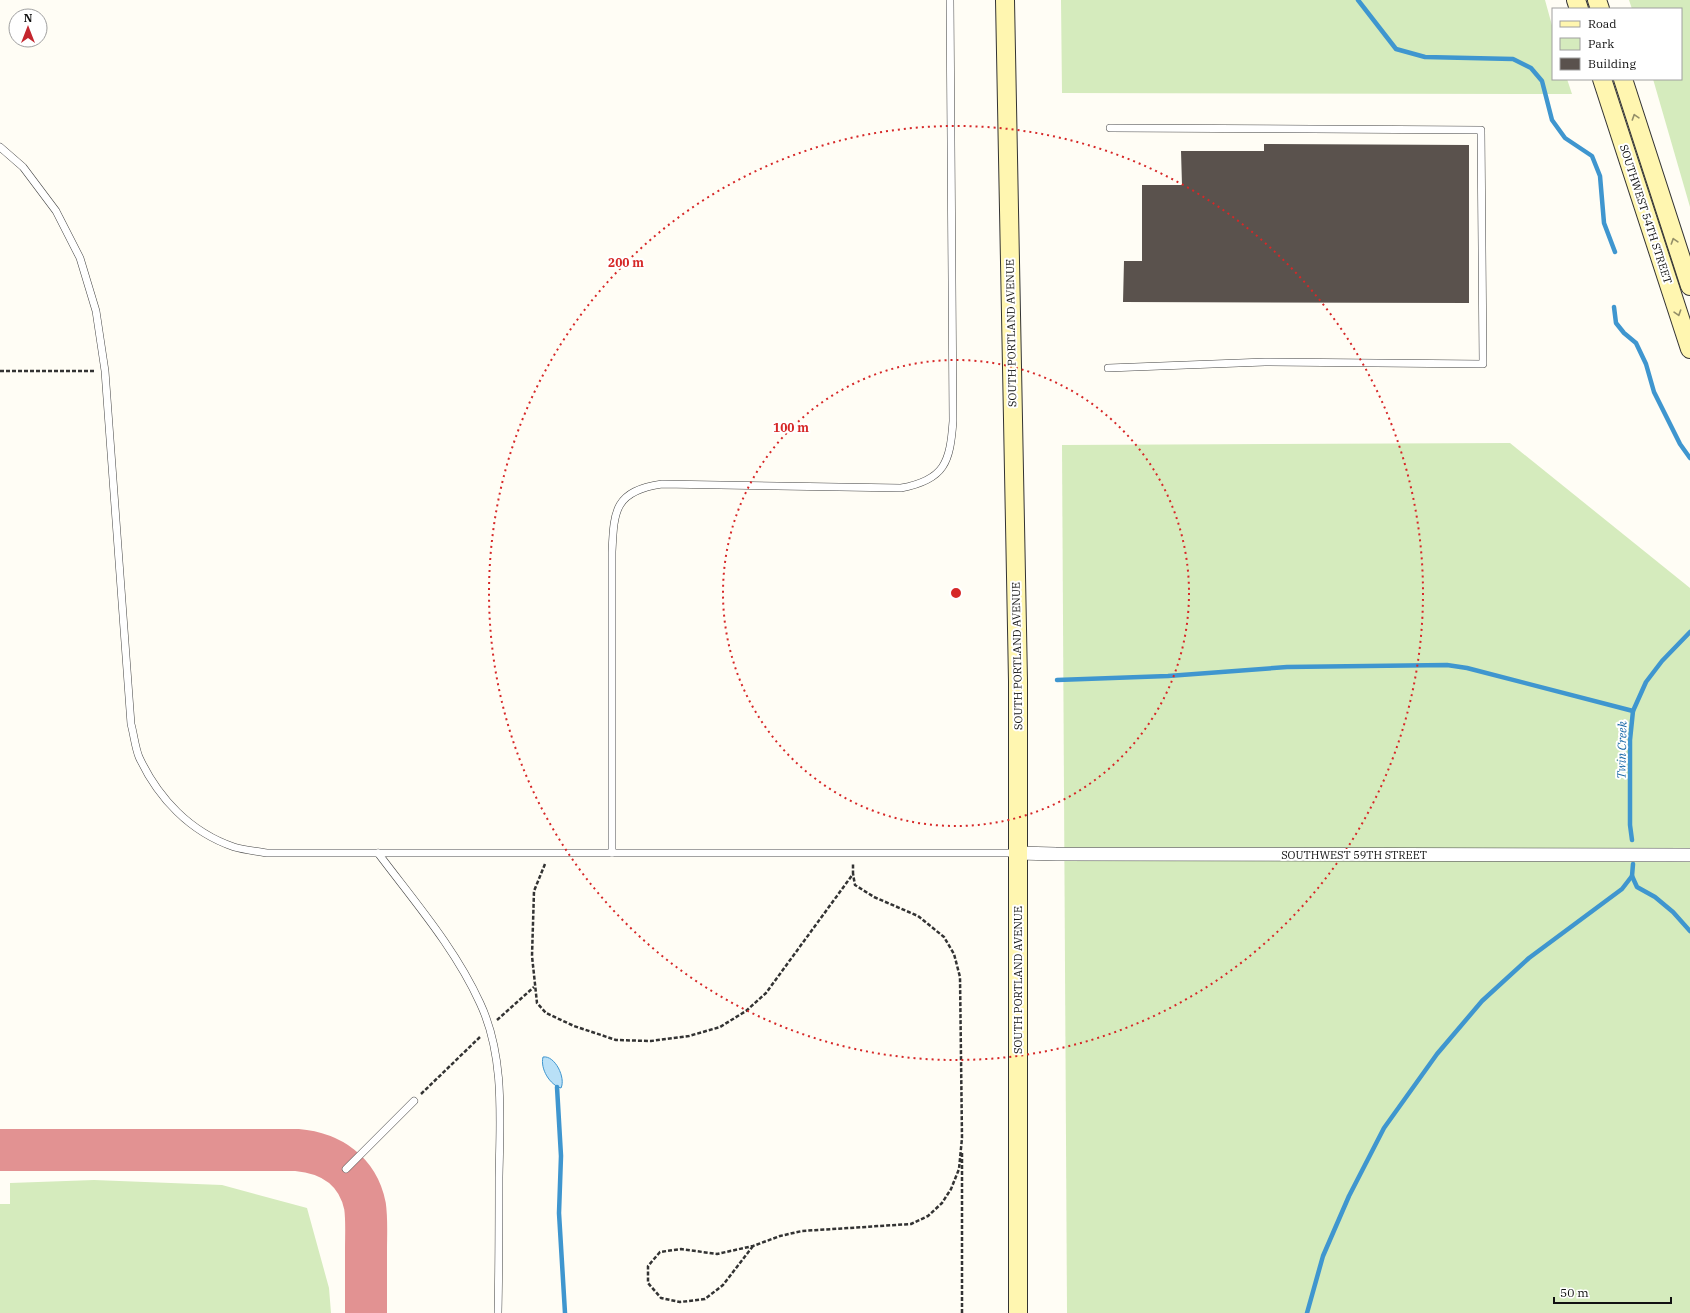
<svg xmlns="http://www.w3.org/2000/svg" width="1690" height="1313" font-family="'IBM Plex Serif',serif">
<style>
.green{fill:#d5ebbd}
.water{fill:#b9e0f7;stroke:#3f96cf}
.lines{fill:none;stroke-linecap:round;stroke-linejoin:round}
.stream{stroke:#3f96cf;stroke-width:4.5}
.taxiway{stroke:#e29292;stroke-width:42}
.building{fill:#5a524d}
.lane-casing{stroke:#444;stroke-width:8}
.street-casing{stroke:#444;stroke-width:14}
.secondary-casing{stroke:#333;stroke-width:20}
.path{stroke:#333;stroke-width:2.5;stroke-dasharray:4 2;stroke-linecap:butt}
.lane{stroke:#fff;stroke-width:7}
.street{stroke:#fff;stroke-width:13}
.secondary{stroke:#fff6b0;stroke-width:18}
.oneway{stroke:#948f68}
.ring{fill:none;stroke:#d62828;stroke-width:2;stroke-dasharray:2 4}
.labels{text-anchor:middle;stroke-width:4;stroke-linejoin:round;paint-order:stroke}
.street-label{font-size:11px;fill:#111;stroke:#fff}
.water-label{font-size:12px;font-style:italic;fill:#1768a6;stroke:#fff}
.centre{fill:#d62828;stroke:#fff;stroke-width:2}
.ring-label{font-size:12px;text-anchor:middle;font-weight:bold;fill:#d62828;stroke:#fff;stroke-width:4;stroke-linejoin:round;paint-order:stroke}
</style>
<rect width="100%" height="100%" fill="#fffdf5"/>
<!-- green -->
<g class="green">
<polygon points="1061,0 1545,0 1553,29 1553,79 1567,79 1572,94 1062,93"/>
<polygon points="1629,0 1690,0 1690,207 1653,79 1681,79 1681,9 1632,9"/>
<polygon points="1510,443 1690,588 1690,1313 1067,1313 1062,445"/>
<polygon points="94,1180 222,1185 307,1208 329,1288 331,1313 0,1313 0,1204 10,1204 10,1183"/>
</g>
<!-- water -->
<path class="water" d="M543 1057C555 1055 566 1078 561 1088 550 1085 540 1069 543 1057Z"/>
<g class="lines">
<!-- stream -->
<g class="stream">
<polyline points="1358,0 1396,49 1425,57 1513,59 1531,68 1542,81 1552,120 1565,138 1592,156 1600,176 1604,223 1615,252"/>
<polyline points="1614,307 1616,323 1624,333 1636,343 1646,364 1654,392 1680,444 1690,458"/>
<polyline points="1057,680 1168,676 1287,667 1447,665 1467,668 1633,711"/>
<polyline points="1632,840 1630,825 1630,740 1633,711 1646,682 1662,661 1690,632"/>
<polyline points="1633,864 1632,876 1637,887 1655,897 1673,912 1690,931"/>
<polyline points="557,1087 561,1156 559,1213 565,1313"/>
<polyline points="1307,1313 1323,1256 1349,1196 1384,1128 1437,1054 1482,1001 1529,958 1622,889 1632,876"/>
</g>
<!-- taxiway -->
<path class="taxiway" d="M0 1150H297C331 1153 358 1171 365 1206 367 1220 366 1235 366 1249 366 1270 366 1292 366 1313"/>
</g>
<!-- building -->
<polygon class="building" points="1264,144 1469,145 1469,303 1123,302 1124,261 1142,261 1142,185 1182,185 1181,151 1264,151"/>
<g class="lines">
<!-- lane casing -->
<g class="lane-casing">
<g id="lane">
<path d="M0 147 23 167 56 211 80 258 96 311 105 371 131 724C134 735 135 747 139 757 158 798 190 832 234 847 244 850 256 851 267 853H1018"/>
<polyline points="1108,368 1265,362 1483,364 1481,130 1110,128"/>
<path d="M378 853C414 901 455 948 480 1003 505 1056 500 1119 499 1177 499 1222 499 1268 498 1313"/>
<path d="M612 853V552C614 511 614 491 662 484L901 488C945 480 950 462 953 421L950 0"/>
<polyline points="346,1169 414,1101"/>
</g>
</g>
<!-- street casing -->
<g class="street-casing">
<polyline id="street" points="1018,853 1056,854 1690,855"/>
</g>
<!-- secondary casing -->
<g class="secondary-casing">
<g id="secondary">
<polyline points="1005,0 1018,681 1018,1313"/>
<polyline points="1576,0 1579,9"/>
<polyline points="1597,0 1600,9"/>
<polyline points="1602,79 1690,349"/>
<polyline points="1623,79 1690,286"/>
</g>
</g>
<!-- path -->
<g class="path">
<polyline points="0,371 95,371"/>
<polyline points="545,864 534,891 532,956 537,1003 546,1013 574,1026 616,1040 651,1041 689,1036 720,1027 746,1011 766,993 853,874 853,864"/>
<polyline points="497,1020 534,987"/>
<polyline points="421,1094 481,1036"/>
<polyline points="753,1246 723,1285 705,1299 680,1302 661,1298 648,1283 648,1266 660,1252 681,1249 717,1254 753,1246 780,1236 802,1231 911,1224 928,1216 942,1203 951,1189 959,1169 962,1138 960,977 954,954 944,937 918,916 874,897 855,885 853,874"/>
<polyline points="962,1313 962,1152"/>
</g>
<!-- lane -->
<use href="#lane" class="lane"/>
<!-- street -->
<use href="#street" class="street"/>
<!-- secondary -->
<use href="#secondary" class="secondary"/>
</g>
<!-- one-way arrows -->
<defs><path id="oneway-chevron" d="M-2-3.5L2.5 0L-2 3.5" fill="none" stroke-width="1.6" stroke-linecap="round" stroke-linejoin="round"/></defs>
<g class="oneway">
<use href="#oneway-chevron" transform="translate(1635 117) rotate(-108)"/>
<use href="#oneway-chevron" transform="translate(1674 241) rotate(-108)"/>
<use href="#oneway-chevron" transform="translate(1678 313) rotate(72)"/>
</g>
<!-- distance rings -->
<g class="ring">
<circle cx="956" cy="593" r="233"/>
<circle cx="956" cy="593" r="467"/>
</g>
<g class="labels">
<!-- street labels -->
<g class="street-label">
<text transform="translate(1646 214) rotate(72)" y="4">SOUTHWEST 54TH STREET</text>
<text transform="translate(1011 333) rotate(-91)" y="4">SOUTH PORTLAND AVENUE</text>
<text transform="translate(1017 656) rotate(-91)" y="4">SOUTH PORTLAND AVENUE</text>
<text x="1354" y="859">SOUTHWEST 59TH STREET</text>
<text transform="translate(1018 980) rotate(-90)" y="4">SOUTH PORTLAND AVENUE</text>
</g>
<!-- water labels -->
<g class="water-label">
<text transform="translate(1622 750) rotate(-89)" y="4">Twin Creek</text>
</g>
</g>
<circle cx="956" cy="593" r="6" class="centre"/>
<g class="ring-label">
<text x="626" y="267">200 m</text>
<text x="791" y="432">100 m</text>
</g>
<!-- legend -->
<rect x="1552" y="8" width="130" height="72" fill="#ffffff" stroke="#a0a0a0"/>
<rect x="1560" y="21" width="20" height="6" fill="#fff6b0" stroke="#a0a0a0"/>
<text x="1588" y="28" font-size="12" fill="#111111">Road</text>
<rect x="1560" y="38" width="20" height="12" fill="#d5ebbd" stroke="#a0a0a0"/>
<text x="1588" y="48" font-size="12" fill="#111111">Park</text>
<rect x="1560" y="58" width="20" height="12" fill="#5a524d" stroke="#a0a0a0"/>
<text x="1588" y="68" font-size="12" fill="#111111">Building</text>
<!-- north arrow -->
<g transform="translate(28 28)"><circle r="19" fill="#ffffff" stroke="#a0a0a0"/>
<path d="M0-3L7 15L0 10L-7 15Z" fill="#c4262e"/>
<text y="-6" font-size="11" font-weight="bold" text-anchor="middle" fill="#111111">N</text>
</g>
<!-- scale -->
<path d="M1554 1297v6h117v-6" fill="none" stroke="#111111" stroke-width="2"/>
<text x="1560" y="1297" font-size="12" fill="#111111" stroke="#ffffff" stroke-width="3" paint-order="stroke">50 m</text>
</svg>
